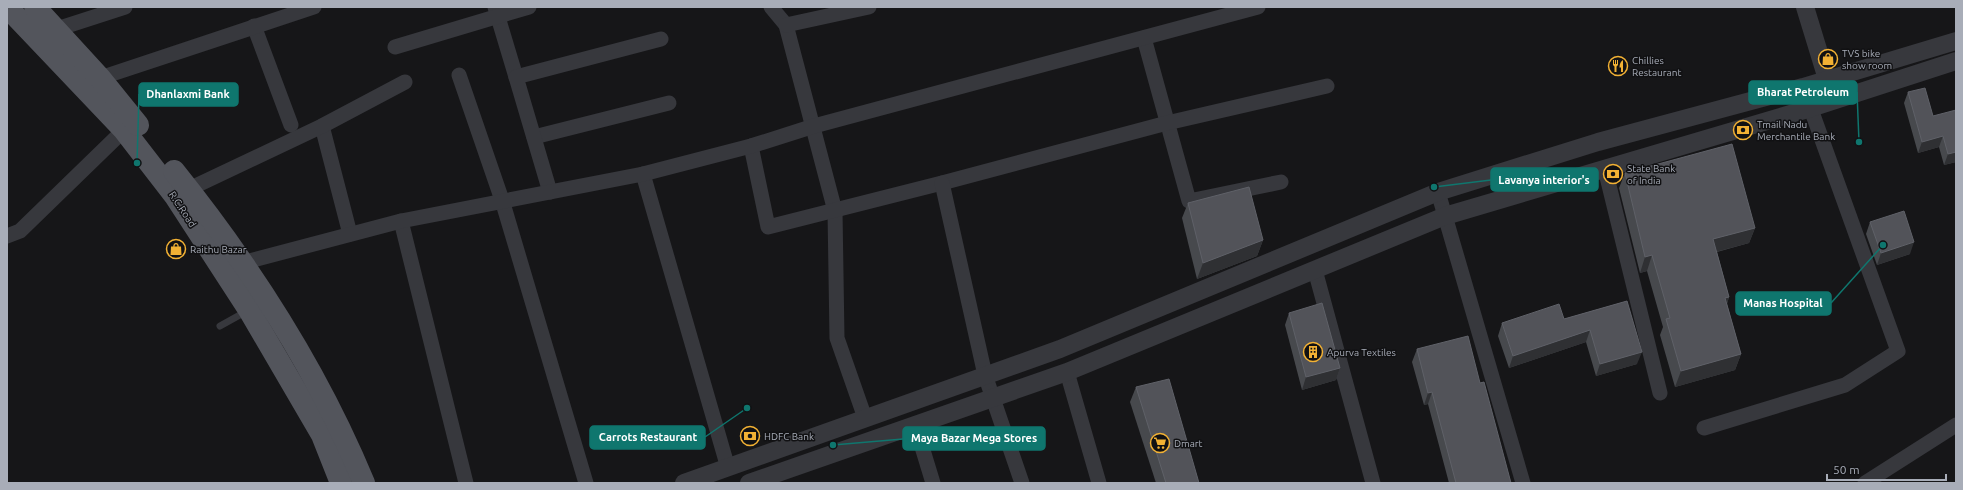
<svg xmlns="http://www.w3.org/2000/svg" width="1963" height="490" font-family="Ubuntu,sans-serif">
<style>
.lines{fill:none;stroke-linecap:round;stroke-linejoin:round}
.service{stroke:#37383d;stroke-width:7}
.minor{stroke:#37383d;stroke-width:15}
.tertiary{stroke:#37383d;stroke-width:18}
.primary{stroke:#53555c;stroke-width:22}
.wall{fill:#47494d}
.shaded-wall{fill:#2f3033}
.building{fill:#525359;stroke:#5f6168}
.labels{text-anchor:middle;stroke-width:3;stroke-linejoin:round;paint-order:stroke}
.poi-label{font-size:10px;fill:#a8adb8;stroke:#111113;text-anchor:start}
.street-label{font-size:10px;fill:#a8adb8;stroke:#111113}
.leader{fill:none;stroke:#0f766e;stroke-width:1.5}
.callout-dot{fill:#0f766e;stroke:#111113;stroke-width:1.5}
.callout{fill:#0f766e;stroke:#0f766e;stroke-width:1.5}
.callout-label{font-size:11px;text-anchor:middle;font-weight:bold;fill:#fff}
</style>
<rect width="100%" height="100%" fill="#161618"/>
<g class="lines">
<!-- service -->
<polyline class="service" points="220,326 247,311"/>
<!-- minor -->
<g class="minor">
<polyline points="495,7 516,77"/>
<polyline points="771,7 786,25 835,211 837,338 865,418"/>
<polyline points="786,25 869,7"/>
<polyline points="254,26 291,125"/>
<polyline points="57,29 125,7"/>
<polyline points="1144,38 1189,201 1281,182"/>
<polyline points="395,47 529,7"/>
<polyline points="459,75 502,200 586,483"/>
<polyline points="100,78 314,7"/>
<polyline points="322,126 350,234"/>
<polyline points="534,137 669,103"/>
<polyline points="751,146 768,227 942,183 1167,123 1327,86"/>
<polyline points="1605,169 1660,393"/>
<polyline points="643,174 728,468"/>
<polyline points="942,183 985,375 1022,483"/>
<polyline points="189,189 322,126 405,82"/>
<polyline points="550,192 516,77 661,39"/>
<polyline points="1438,192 1523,483"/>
<polyline points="401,221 466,483"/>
<polyline points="7,236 20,231 124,130"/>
<polyline points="234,265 401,221 643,174 751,146 814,126 1258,7"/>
<polyline points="1315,270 1373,483"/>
<polyline points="1067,372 1099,483"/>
<polyline points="915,424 933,483"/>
<polyline points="1704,428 1845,385 1898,351 1803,87"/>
<polyline points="1865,483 1956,425"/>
</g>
<!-- tertiary -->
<g class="tertiary">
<polyline points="1805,7 1831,92"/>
<polyline points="684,483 1060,349 1438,192 1598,142 1803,87 1956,41"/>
<polyline points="749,483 1067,372 1445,216 1811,108 1956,61"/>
</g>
<!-- primary -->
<g class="primary">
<polyline points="7,7 124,130 175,196 249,310 322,435 341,483"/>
<polyline points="35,7 100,78 138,125"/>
<path d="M174 171C251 267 317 369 364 483"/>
</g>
</g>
<!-- wall -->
<g class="wall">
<polygon points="1908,92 1933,116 1956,162 1944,165 1939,147 1918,153 1904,103"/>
<polygon points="1625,173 1755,228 1749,243 1717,252 1729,297 1727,304 1741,354 1735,370 1675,387 1660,335 1663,327 1647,271 1640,273 1619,188"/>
<polygon points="1188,203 1263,240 1257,256 1197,279 1182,218"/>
<polygon points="1870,222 1910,254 1877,265 1866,234"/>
<polygon points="1627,301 1637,364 1596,376 1586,342 1509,368 1498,336 1502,323 1564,319"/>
<polygon points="1289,313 1340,368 1336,380 1302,390 1285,325"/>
<polygon points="1417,349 1480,383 1511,483 1449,483 1428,404 1424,405 1412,362"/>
<polygon points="1136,387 1199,483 1156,483 1130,402"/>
</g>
<!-- shaded-wall -->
<g class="shaded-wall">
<polygon points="1943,136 1939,147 1918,153 1922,142"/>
<polygon points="1956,152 1956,162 1944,165 1948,154"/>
<polygon points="1755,228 1749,243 1708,254 1713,239"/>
<polygon points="1263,240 1257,256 1197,279 1203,263"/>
<polygon points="1914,242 1910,254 1877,265 1881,253"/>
<polygon points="1652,255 1647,271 1640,273 1645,257"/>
<polygon points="1729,297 1724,312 1725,298"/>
<polygon points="1590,330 1586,342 1509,368 1513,356"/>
<polygon points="1642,352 1637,364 1596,376 1600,364"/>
<polygon points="1741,354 1735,370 1675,387 1681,371"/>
<polygon points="1340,368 1336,380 1302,390 1306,377"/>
<polygon points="1432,392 1428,404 1424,405 1428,393"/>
</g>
<!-- building -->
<g class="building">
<polygon points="1925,88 1933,116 1956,110 1956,152 1948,154 1943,136 1922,142 1908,92"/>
<polygon points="1732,144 1755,228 1713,239 1729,297 1725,298 1741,354 1681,371 1666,319 1670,318 1652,255 1645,257 1625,173"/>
<polygon points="1249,187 1263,240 1203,263 1188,203"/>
<polygon points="1904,211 1914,242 1881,253 1870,222"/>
<polygon points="1627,301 1642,352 1600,364 1590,330 1513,356 1502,323 1559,304 1564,319"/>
<polygon points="1322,303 1340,368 1306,377 1289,313"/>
<polygon points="1468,336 1480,383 1484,382 1511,483 1456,483 1432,392 1428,393 1417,349"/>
<polygon points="1169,379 1199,483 1166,483 1136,387"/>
</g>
<!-- icons -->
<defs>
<g id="shop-ring" transform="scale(1)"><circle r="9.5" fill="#111113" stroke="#f2b134" stroke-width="1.5"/><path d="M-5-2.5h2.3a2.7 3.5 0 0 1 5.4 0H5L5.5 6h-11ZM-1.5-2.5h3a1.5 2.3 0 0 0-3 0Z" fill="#f2b134"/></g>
<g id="restaurant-ring" transform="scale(1)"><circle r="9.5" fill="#111113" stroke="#f2b134" stroke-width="1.5"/><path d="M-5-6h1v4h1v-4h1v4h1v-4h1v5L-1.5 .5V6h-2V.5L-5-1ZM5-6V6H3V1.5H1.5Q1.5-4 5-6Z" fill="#f2b134"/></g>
<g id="bank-ring" transform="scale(1)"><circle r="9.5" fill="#111113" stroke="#f2b134" stroke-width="1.5"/><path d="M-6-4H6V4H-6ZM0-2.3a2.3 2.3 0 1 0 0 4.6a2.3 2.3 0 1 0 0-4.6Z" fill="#f2b134"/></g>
<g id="building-ring" transform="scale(1)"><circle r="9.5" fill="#111113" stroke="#f2b134" stroke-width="1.5"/><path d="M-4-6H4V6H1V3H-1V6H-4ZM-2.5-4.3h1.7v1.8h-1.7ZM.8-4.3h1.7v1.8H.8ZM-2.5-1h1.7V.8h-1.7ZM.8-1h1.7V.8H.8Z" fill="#f2b134"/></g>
<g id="supermarket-ring" transform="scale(1)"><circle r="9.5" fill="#111113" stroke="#f2b134" stroke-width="1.5"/><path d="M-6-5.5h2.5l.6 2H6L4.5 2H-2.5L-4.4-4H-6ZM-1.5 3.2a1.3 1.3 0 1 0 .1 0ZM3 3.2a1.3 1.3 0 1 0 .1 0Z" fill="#f2b134"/></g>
</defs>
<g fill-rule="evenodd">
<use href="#shop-ring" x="1828" y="59"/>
<use href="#restaurant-ring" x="1618" y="66"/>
<use href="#bank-ring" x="1743" y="130"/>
<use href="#bank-ring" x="1613" y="174"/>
<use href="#shop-ring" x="176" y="249"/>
<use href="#building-ring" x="1313" y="352"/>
<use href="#bank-ring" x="750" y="436"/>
<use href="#supermarket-ring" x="1160" y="443"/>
</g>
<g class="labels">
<!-- poi labels -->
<g class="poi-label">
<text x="1842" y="57">TVS bike<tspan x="1842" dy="12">show room</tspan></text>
<text x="1632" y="64">Chillies<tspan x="1632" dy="12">Restaurant</tspan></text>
<text x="1757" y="128">Tmail Nadu<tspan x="1757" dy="12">Merchantile Bank</tspan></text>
<text x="1627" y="172">State Bank<tspan x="1627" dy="12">of India</tspan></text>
<text x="190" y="253">Raithu Bazar</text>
<text x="1327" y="356">Apurva Textiles</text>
<text x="764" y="440">HDFC Bank</text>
<text x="1174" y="447">Dmart</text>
</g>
<!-- street labels -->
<g class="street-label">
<text transform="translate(183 209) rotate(57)" y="4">R.C.Road</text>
</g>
</g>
<!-- callouts -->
<path class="leader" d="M1859 142L1857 92M137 163L139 94M1434 187L1491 180M1883 245L1831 303M747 408L705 437M833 445L903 439"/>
<g class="callout-dot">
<circle cx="1859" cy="142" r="4"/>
<circle cx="137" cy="163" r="4"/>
<circle cx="1434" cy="187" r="4"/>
<circle cx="1883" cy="245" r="4"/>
<circle cx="747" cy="408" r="4"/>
<circle cx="833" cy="445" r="4"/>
</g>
<g class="callout">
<rect x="1749" y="81" width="108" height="23" rx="4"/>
<rect x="139" y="83" width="99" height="23" rx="4"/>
<rect x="1491" y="168" width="107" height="23" rx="4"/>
<rect x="1736" y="292" width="95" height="23" rx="4"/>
<rect x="590" y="426" width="115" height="23" rx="4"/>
<rect x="903" y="427" width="142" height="23" rx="4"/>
</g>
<g class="callout-label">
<text x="1803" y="96">Bharat Petroleum</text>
<text x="188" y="98">Dhanlaxmi Bank</text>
<text x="1544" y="184">Lavanya interior's</text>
<text x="1783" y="307">Manas Hospital</text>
<text x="648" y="441">Carrots Restaurant</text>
<text x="974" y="442">Maya Bazar Mega Stores</text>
</g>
<!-- border -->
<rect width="1963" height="490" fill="none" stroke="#a8adb8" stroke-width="16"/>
<!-- scale -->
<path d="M1827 474v6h119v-6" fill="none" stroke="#a8adb8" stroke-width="2"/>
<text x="1833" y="474" font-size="12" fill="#a8adb8" stroke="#111113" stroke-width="3" paint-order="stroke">50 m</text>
</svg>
